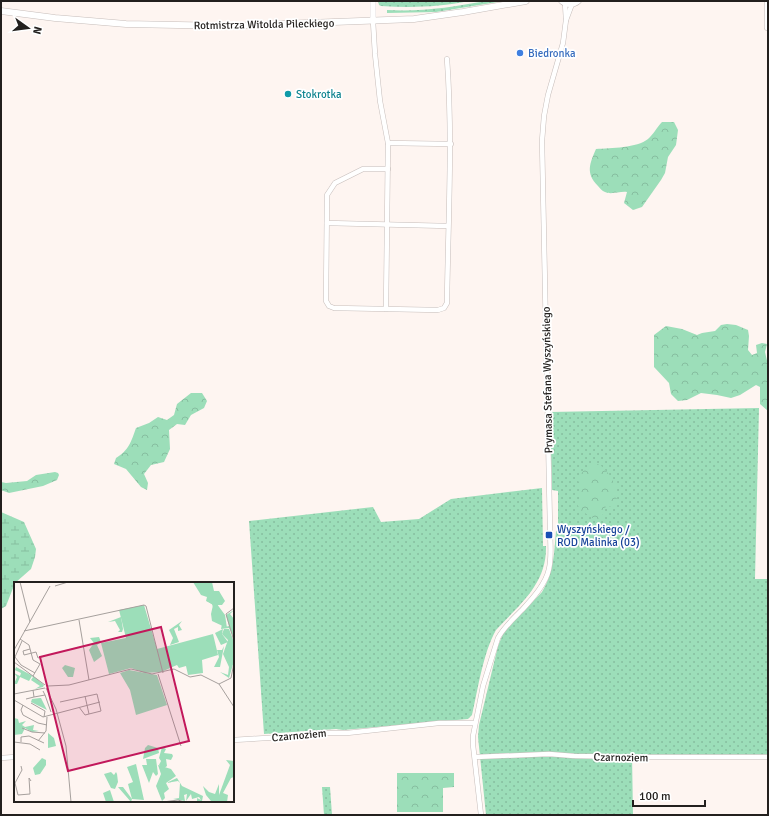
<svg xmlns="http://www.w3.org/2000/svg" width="769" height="816" font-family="Signika,sans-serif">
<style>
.green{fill:url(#green-dots)}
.forest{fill:url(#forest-crowns)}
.wetland{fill:url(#wetland-marsh)}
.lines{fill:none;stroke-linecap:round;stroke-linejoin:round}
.minor-casing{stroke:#c6bdba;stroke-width:5.5}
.tertiary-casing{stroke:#c6bdba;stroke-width:6}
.secondary-casing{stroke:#c6bdba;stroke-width:7}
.minor{stroke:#fff;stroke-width:4.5}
.tertiary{stroke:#fff;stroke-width:5.5}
.secondary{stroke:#fff;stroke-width:6}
.shop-dot{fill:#3f7fe0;stroke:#fff;stroke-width:1.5}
.culture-dot{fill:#0f9aa8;stroke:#fff;stroke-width:1.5}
.transit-dot{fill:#1a4fb4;stroke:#fff;stroke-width:1.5}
.labels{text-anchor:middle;stroke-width:3.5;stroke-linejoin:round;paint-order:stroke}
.street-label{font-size:11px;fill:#23201e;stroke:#fff}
.shop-label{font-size:11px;fill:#366cbe;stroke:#fff;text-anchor:start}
.culture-label{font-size:11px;fill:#0d838f;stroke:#fff;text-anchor:start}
.transit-label{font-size:11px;fill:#164399;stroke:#fff;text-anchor:start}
.inset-road{fill:none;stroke:#a6a09d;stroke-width:1}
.view{fill:#c2185b;fill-opacity:0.15;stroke:#c2185b;stroke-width:2}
.inset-edge{fill:none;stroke:#23201e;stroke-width:2}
</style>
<defs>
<pattern id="green-dots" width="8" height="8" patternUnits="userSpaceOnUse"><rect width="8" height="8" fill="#9cdeb9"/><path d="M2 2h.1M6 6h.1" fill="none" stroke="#86be9f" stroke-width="1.8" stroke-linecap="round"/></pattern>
<pattern id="forest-crowns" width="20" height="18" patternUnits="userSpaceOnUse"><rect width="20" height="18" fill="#9cdeb9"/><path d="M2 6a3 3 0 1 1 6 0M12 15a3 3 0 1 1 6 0" fill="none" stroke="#86be9f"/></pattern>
<pattern id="wetland-marsh" width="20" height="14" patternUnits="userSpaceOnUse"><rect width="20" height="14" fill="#9cdeb9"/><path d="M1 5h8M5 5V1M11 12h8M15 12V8" fill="none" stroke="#86be9f"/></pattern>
</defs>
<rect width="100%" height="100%" fill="#fef5f1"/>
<!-- green -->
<g class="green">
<path d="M378 1 408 2 469 1C439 7 412 8 381 6L379 5Z"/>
<path d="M486 1H504L436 12 387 13V10C421 12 453 7 486 1Z"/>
<path d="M759 408 755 579H768V756L632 755 633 815H486L478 737 479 725 498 646 503 634 515 620 542 592C554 572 554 553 556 531L558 530V491L552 490 550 412Z"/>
<path d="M542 488 543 546H546C547 584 519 605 496 630 483 653 478 689 472 715L468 719 343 730 336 729 264 734 249 521 373 507 381 522 419 519 451 499Z"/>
<polygon points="322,787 330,787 332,815 324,815"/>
</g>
<!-- forest -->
<g class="forest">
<path d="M662 122H674L678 130 676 145 668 157 665 173 661 180 642 207 633 210 624 203 627 192C620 191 611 195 605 192 602 191 600 188 598 186 585 173 590 163 596 149 611 148 637 148 648 139 653 135 657 127 662 122Z"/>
<polygon points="727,324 736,325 748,330 749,336 748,350 752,355 757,353 756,345 762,343 767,344 765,352 768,365 768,411 760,404 760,387 756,385 740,395 731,398 717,395 701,393 687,400 678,401 671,394 669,383 654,367 654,335 666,326 682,329 697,335 702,333 715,331 721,325"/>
<path d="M191 393H202L207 401 204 408 191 415 185 425 177 424 169 430 170 449 164 462 151 465 144 474 148 483 147 490 141 487 126 469 114 464 116 458C129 450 131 442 136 428L149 423 158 417 167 420 174 415 177 404Z"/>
<path d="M599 464C606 470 615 480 616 489 617 494 616 498 617 503L613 507 606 506 601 519 597 520C589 516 584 513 578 506L581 488 578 480 580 475 586 468 589 469 593 465Z"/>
<polygon points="55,472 58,473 59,475 57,480 43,486 9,493 1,490 1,482 6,483 27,481 36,475"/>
<polygon points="397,773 454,773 454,787 443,788 443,812 397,812"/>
</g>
<!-- wetland -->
<polygon class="wetland" points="1,512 24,522 36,549 35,557 31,569 15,583 6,606 1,609"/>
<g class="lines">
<!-- minor casing -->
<g class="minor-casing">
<g id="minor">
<polyline points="566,20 572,4"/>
<polyline points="373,21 375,54 380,101 388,143 386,309"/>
<polyline points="767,28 767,1"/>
<polyline points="388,143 451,144"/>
<path d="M388 169H363L335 183 327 195 326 301 329 306 334 308 438 310 444 308 447 303C448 221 453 140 447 59"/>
<polyline points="327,223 448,226"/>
<polyline points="233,740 300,736 319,733 347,733 439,723 475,723"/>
<polyline points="475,757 549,754 574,756 638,757 768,757"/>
<polyline points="1,758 15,757"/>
<path d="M481 815 473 745V736L483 686 498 638C504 627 513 619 522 610 532 599 546 584 549 569 552 556 550 542 550 528L542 141 544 116 548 95 563 43 566 20 565 3"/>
</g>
</g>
<!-- tertiary casing -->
<g class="tertiary-casing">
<polyline id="tertiary" points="373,1 373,21"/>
</g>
<!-- secondary casing -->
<g class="secondary-casing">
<g id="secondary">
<path d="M562 1C567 5 573 5 578 1"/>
<polyline points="1,11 55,18 126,24 229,26 414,19 463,12 526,1"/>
</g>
</g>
<!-- minor -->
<use href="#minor" class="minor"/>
<!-- tertiary -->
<use href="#tertiary" class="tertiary"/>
<!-- secondary -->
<use href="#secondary" class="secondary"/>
</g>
<!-- markers -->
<circle class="shop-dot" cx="520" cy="53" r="4"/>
<circle class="culture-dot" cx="288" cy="94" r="4"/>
<rect class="transit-dot" x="545" y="531" width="8" height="8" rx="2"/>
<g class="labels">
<!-- street labels -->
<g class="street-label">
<text transform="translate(264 24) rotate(-1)" y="4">Rotmistrza Witolda Pileckiego</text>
<text transform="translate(547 380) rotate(-91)" y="4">Prymasa Stefana Wyszyńskiego</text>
<text transform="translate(299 735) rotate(-5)" y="4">Czarnoziem</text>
<text transform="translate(621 757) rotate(1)" y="4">Czarnoziem</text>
</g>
<!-- shop labels -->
<g class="shop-label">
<text x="528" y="57">Biedronka</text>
</g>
<!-- culture labels -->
<g class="culture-label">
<text x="296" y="98">Stokrotka</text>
</g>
<!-- transit labels -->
<g class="transit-label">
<text x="557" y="533">Wyszyńskiego /<tspan x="557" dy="13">ROD Malinka (03)</tspan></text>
</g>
</g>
<!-- overview -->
<g transform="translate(14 582)">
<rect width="220" height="220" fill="#fef5f1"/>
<path d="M130 23 143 67 199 52 204 73 188 78 189 91 174 93 172 84 165 86 163 83 147 90 131 91 117 86 95 92 87 61 112 56 105 28ZM209 47 208 52 214 60 207 63 201 51ZM2 85 19 94 30 103 29 105 21 107 26 104 17 98 19 95 18 94 15 99 6 95 3 102H0L3 95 0 91 6 94 7 91 1 88 0 91ZM115 88 143 93 153 123 122 133 116 108 106 91ZM26 116H27L33 128 17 120 18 117ZM0 136 4 137 5 141 12 139 8 143 11 145 20 143 19 148 25 149 18 150 11 146 8 152 0 153ZM96 208 100 220H92L89 211Z" fill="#9cdeb9"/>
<path d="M179 0H198L200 9H205L211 19 208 23H204L200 28 198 22 192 19 193 15 187 13ZM220 28 216 32 220 37V56L215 46 207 47 208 42 211 45 215 44 212 33ZM107 35 109 47 108 50H104L106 48 101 39 94 40ZM168 39 165 43 168 48 164 49V45L160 47 165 60 156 63 159 56 155 48ZM85 55 87 60 83 63 88 74 80 80 75 68 80 61 76 56ZM210 64 206 85H200L205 75 203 68H208ZM51 83 61 86 59 95H54L48 86ZM148 165 152 167 150 171 158 172 159 174 157 178 152 177 153 184 149 187 145 183 147 179 145 176ZM132 177H142L144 192 142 194 139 190 135 201 128 183H133ZM212 178 220 179V195L217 196 209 211 214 213 213 220 197 219 192 213 189 204 195 210 201 212 205 202V213L216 183ZM122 182 130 218 118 217 117 220 104 205H109L118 217 114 202 119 200 113 185ZM97 190 100 193 102 190 103 192 104 200 101 207 97 206 90 192ZM163 196 168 204 189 214 188 219H183V216L187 218 185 215 178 217 177 212 172 219 173 212 170 213 171 219 159 217 165 216 166 201 164 199 152 201Z" fill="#9cdeb9"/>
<path d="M184 0H196L200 18 211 33 213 46 198 39 197 32 199 23 193 19 194 13ZM210 47H215L220 60V79L215 96 206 90 214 93 215 85 209 72 214 58 208 52ZM134 163 144 166 145 171 129 177 131 166ZM144 183 157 187 162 194 152 201 155 207 150 211 151 216 148 219 142 204 147 192Z" fill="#9cdeb9"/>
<path d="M34 151 40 156 42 164 34 166ZM28 176 32 178V183L26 192 21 193 19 186Z" fill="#9cdeb9"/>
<path class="inset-road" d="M6 0 16 40M41 4 54 0M220 26 212 32 220 59M65 38 75 98M10 49 130 23 132 24 149 91M6 57 15 63 19 78 26 82 19 94M8 59 1 75 7 83 21 91M16 67 9 69 10 73 22 70 24 76 30 74M0 68 36 4M0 80 31 103M144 92 167 164M205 102 217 96 220 81M34 104 55 103 117 87 138 92 160 87 176 95 187 93 205 102 220 125M32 106 42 127 52 164 57 220M0 112 31 106M31 113 37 130M71 114 75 132M20 115 31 113 29 109M12 117 20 115 19 108M0 118 29 135 86 120M46 120 83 112 87 129 71 133 65 125M17 121 31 129 30 135M9 123 7 128 9 133 24 141 33 143M8 146 18 150 31 151M24 159 32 149 33 135M0 160 16 162 26 168M7 160V155L15 154 30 161M4 213 16 212 15 196 17 199M4 213 1 201 8 188 7 184M149 220 164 218 170 220"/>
<path class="view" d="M147 45 175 159 54 189 26 75Z"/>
<rect width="220" height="220" class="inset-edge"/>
</g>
<!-- border -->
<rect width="769" height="816" fill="none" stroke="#23201e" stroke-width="4"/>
<!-- north arrow -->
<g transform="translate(28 28) rotate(104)" stroke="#ffffff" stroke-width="3" paint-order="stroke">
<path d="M0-3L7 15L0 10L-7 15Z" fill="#23201e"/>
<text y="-6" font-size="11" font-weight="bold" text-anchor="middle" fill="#23201e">N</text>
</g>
<!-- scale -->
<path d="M633 800v6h72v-6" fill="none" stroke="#23201e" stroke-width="2"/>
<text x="639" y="800" font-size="12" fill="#23201e" stroke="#ffffff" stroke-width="3" paint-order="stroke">100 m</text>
</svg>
